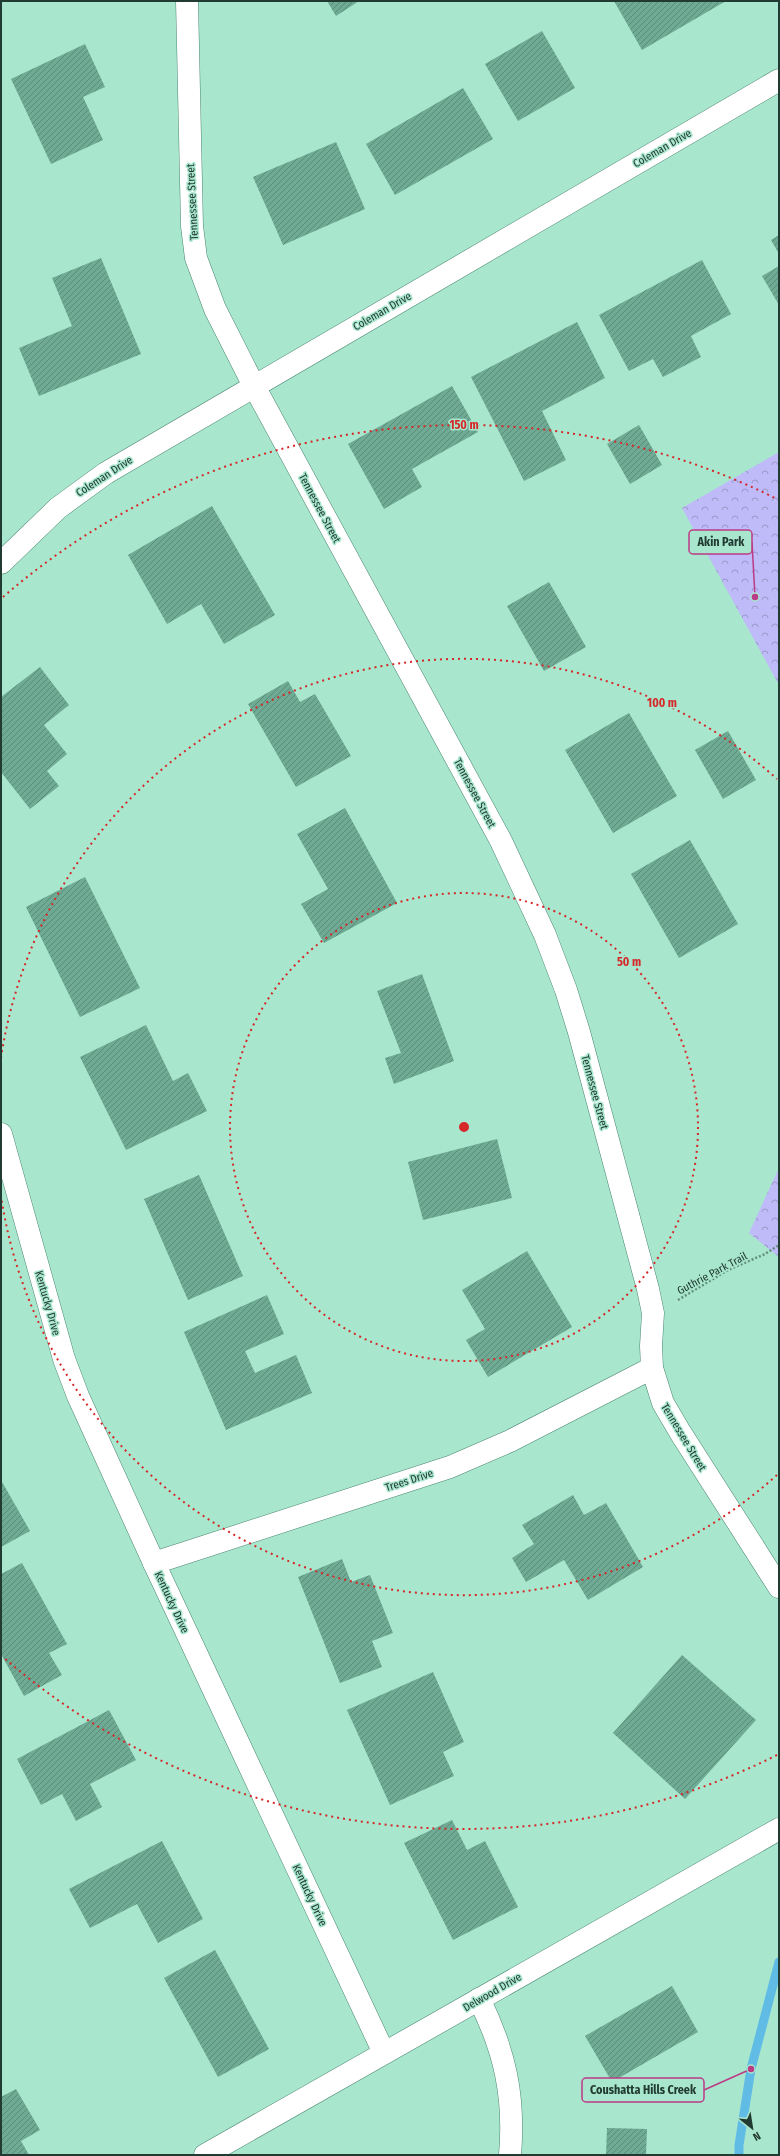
<svg xmlns="http://www.w3.org/2000/svg" width="780" height="2156" font-family="'Fira Sans Condensed',sans-serif">
<style>
.park{fill:url(#park-crowns)}
.lines{fill:none;stroke-linecap:round;stroke-linejoin:round}
.stream{stroke:#60bce4;stroke-width:9}
.building{fill:url(#building-hatch)}
.minor-casing{stroke:#4b8671;stroke-width:23}
.path{stroke:#648f7e;stroke-width:2.5;stroke-dasharray:2 2;stroke-linecap:butt}
.minor{stroke:#fff;stroke-width:22}
.ring{fill:none;stroke:#d62828;stroke-width:2;stroke-dasharray:2 4}
.labels{text-anchor:middle;stroke-width:3;stroke-linejoin:round;paint-order:stroke}
.street-label{font-size:11px;fill:#223b32;stroke:#a8e6ce}
.centre{fill:#d62828;stroke:#a8e6ce;stroke-width:2}
.ring-label{font-size:12px;text-anchor:middle;font-weight:bold;fill:#d62828;stroke:#a8e6ce;stroke-width:3;stroke-linejoin:round;paint-order:stroke}
.leader{fill:none;stroke:#bc3b86;stroke-width:1.5}
.callout-dot{fill:#bc3b86;stroke:#a8e6ce;stroke-width:1.5}
.callout{fill:#a8e6ce;stroke:#bc3b86;stroke-width:1.5}
.callout-label{font-size:12px;text-anchor:middle;font-weight:bold;fill:#223b32}
</style>
<defs>
<pattern id="park-crowns" width="20" height="18" patternUnits="userSpaceOnUse"><rect width="20" height="18" fill="#bfbaf8"/><path d="M2 6a3 3 0 1 1 6 0M12 15a3 3 0 1 1 6 0" fill="none" stroke="#9b98c9"/></pattern>
<pattern id="building-hatch" width="6" height="6" patternUnits="userSpaceOnUse"><rect width="6" height="6" fill="#6eaa94"/><path d="M-1 1l2-2M0 6l6-6M5 7l2-2" fill="none" stroke="#5a8c79"/></pattern>
</defs>
<rect width="100%" height="100%" fill="#a8e6ce"/>
<!-- park -->
<g class="park">
<polygon points="779,452 779,685 682,508"/>
<polygon points="779,1168 779,1257 749,1233"/>
</g>
<g class="lines">
<!-- stream -->
<polyline class="stream" points="739,2155 739,2145 751,2069 779,1962"/>
</g>
<!-- building -->
<g class="building">
<polygon points="327,1 359,1 336,16"/>
<polygon points="614,1 726,1 642,50"/>
<polygon points="542,31 575,88 518,121 485,64"/>
<polygon points="85,44 105,87 83,97 103,140 51,164 11,79"/>
<polygon points="463,88 493,139 395,195 366,144"/>
<polygon points="336,142 365,209 283,245 253,177"/>
<polygon points="779,235 779,254 771,240"/>
<polygon points="101,258 141,354 39,396 19,348 72,326 52,278"/>
<polygon points="702,260 731,314 691,336 701,357 663,377 653,359 629,371 599,315"/>
<polygon points="779,266 779,305 762,276"/>
<polygon points="577,322 605,378 542,411 566,460 524,481 471,377"/>
<polygon points="452,386 478,432 412,469 422,487 384,509 348,444"/>
<polygon points="639,425 662,465 630,484 607,444"/>
<polygon points="212,506 275,615 224,644 201,604 167,624 128,555"/>
<polygon points="549,582 586,647 544,671 507,606"/>
<polygon points="40,667 69,705 44,725 67,754 47,771 59,786 30,809 1,772 1,697"/>
<polygon points="288,681 300,702 315,694 351,756 296,787 248,704"/>
<polygon points="629,713 677,796 613,833 565,750"/>
<polygon points="728,731 756,780 723,799 695,750"/>
<polygon points="345,808 397,903 324,943 301,904 328,889 297,834"/>
<polygon points="690,840 738,924 679,958 631,874"/>
<polygon points="85,877 140,988 80,1017 26,907"/>
<polygon points="422,974 454,1061 394,1084 385,1058 401,1053 377,991"/>
<polygon points="146,1025 173,1081 188,1073 207,1111 126,1150 80,1057"/>
<polygon points="497,1139 512,1198 423,1220 408,1162"/>
<polygon points="199,1175 243,1276 188,1300 144,1199"/>
<polygon points="527,1251 572,1327 488,1377 466,1340 485,1329 462,1290"/>
<polygon points="267,1295 284,1334 245,1351 255,1373 296,1355 312,1393 226,1430 184,1332"/>
<polygon points="1,1480 30,1531 1,1547"/>
<polygon points="573,1495 584,1515 606,1503 643,1567 588,1600 564,1560 526,1582 512,1558 534,1544 522,1525"/>
<polygon points="342,1559 351,1582 370,1575 393,1633 372,1641 382,1667 340,1683 298,1577"/>
<polygon points="22,1563 67,1644 49,1653 62,1675 24,1696 1,1654 1,1574"/>
<polygon points="682,1655 756,1720 685,1799 613,1733"/>
<polygon points="433,1672 464,1742 443,1752 454,1776 390,1805 347,1710"/>
<polygon points="109,1710 136,1760 90,1784 102,1807 76,1821 62,1794 41,1805 17,1759"/>
<polygon points="452,1820 467,1850 485,1841 518,1907 453,1940 404,1843"/>
<polygon points="162,1841 203,1919 158,1943 137,1904 90,1928 69,1889"/>
<polygon points="215,1950 269,2049 218,2077 164,1978"/>
<polygon points="672,1986 698,2032 612,2082 585,2036"/>
<polygon points="16,2089 40,2130 21,2141 29,2155 1,2155 1,2097"/>
<polygon points="607,2128 647,2129 646,2155 606,2155"/>
</g>
<g class="lines">
<!-- minor casing -->
<g class="minor-casing">
<g id="minor">
<polyline points="187,1 192,226 196,258 215,309 254,386 501,841 545,935 566,990 579,1032 648,1289 653,1313 651,1346 652,1368 663,1403 680,1432 779,1587"/>
<polyline points="1,563 58,508 106,473 779,80"/>
<polyline points="1,1134 64,1359 78,1396 154,1563 384,2053"/>
<polyline points="154,1563 450,1467 510,1441 652,1368"/>
<path d="M479 1999C505 2051 515 2097 510 2155"/>
<polyline points="205,2155 779,1829"/>
</g>
</g>
<!-- path -->
<polyline class="path" points="678,1300 728,1270 765,1254 779,1245"/>
<!-- minor -->
<use href="#minor" class="minor"/>
</g>
<!-- distance rings -->
<g class="ring">
<circle cx="464" cy="1127" r="234"/>
<path d="M777 1475A468 468 0 0 1 1 1196M1 1058A468 468 0 0 1 777 779"/>
<path d="M777 1755A702 702 0 0 1 3 1657M3 597A702 702 0 0 1 777 499"/>
</g>
<g class="labels">
<!-- street labels -->
<g class="street-label">
<text transform="translate(662 148) rotate(-30)" y="4">Coleman Drive</text>
<text transform="translate(192 202) rotate(-93)" y="4">Tennessee Street</text>
<text transform="translate(382 311) rotate(-30)" y="4">Coleman Drive</text>
<text transform="translate(104 476) rotate(-33)" y="4">Coleman Drive</text>
<text transform="translate(320 508) rotate(62)" y="4">Tennessee Street</text>
<text transform="translate(475 793) rotate(62)" y="4">Tennessee Street</text>
<text transform="translate(595 1092) rotate(75)" y="4">Tennessee Street</text>
<text transform="translate(712 1273) rotate(-28)" y="4">Guthrie Park Trail</text>
<text transform="translate(48 1303) rotate(74)" y="4">Kentucky Drive</text>
<text transform="translate(684 1437) rotate(59)" y="4">Tennessee Street</text>
<text transform="translate(409 1480) rotate(-18)" y="4">Trees Drive</text>
<text transform="translate(172 1602) rotate(65)" y="4">Kentucky Drive</text>
<text transform="translate(310 1895) rotate(65)" y="4">Kentucky Drive</text>
<text transform="translate(492 1992) rotate(-30)" y="4">Delwood Drive</text>
</g>
</g>
<circle cx="464" cy="1127" r="6" class="centre"/>
<g class="ring-label">
<text x="464" y="429">150 m</text>
<text x="662" y="707">100 m</text>
<text x="629" y="966">50 m</text>
</g>
<!-- callouts -->
<path class="leader" d="M755 597L752 542M751 2069L704 2090"/>
<g class="callout-dot">
<circle cx="755" cy="597" r="4"/>
<circle cx="751" cy="2069" r="4"/>
</g>
<g class="callout">
<rect x="689" y="530" width="63" height="24" rx="4"/>
<rect x="582" y="2078" width="122" height="24" rx="4"/>
</g>
<g class="callout-label">
<text x="721" y="546">Akin Park</text>
<text x="643" y="2094">Coushatta Hills Creek</text>
</g>
<!-- border -->
<rect width="780" height="2156" fill="none" stroke="#223b32" stroke-width="4"/>
<!-- north arrow -->
<g transform="translate(752 2128) rotate(150)" stroke="#a8e6ce" stroke-width="3" paint-order="stroke">
<path d="M0-3L7 15L0 10L-7 15Z" fill="#223b32"/>
<text y="-6" font-size="11" font-weight="bold" text-anchor="middle" fill="#223b32">N</text>
</g>
</svg>
